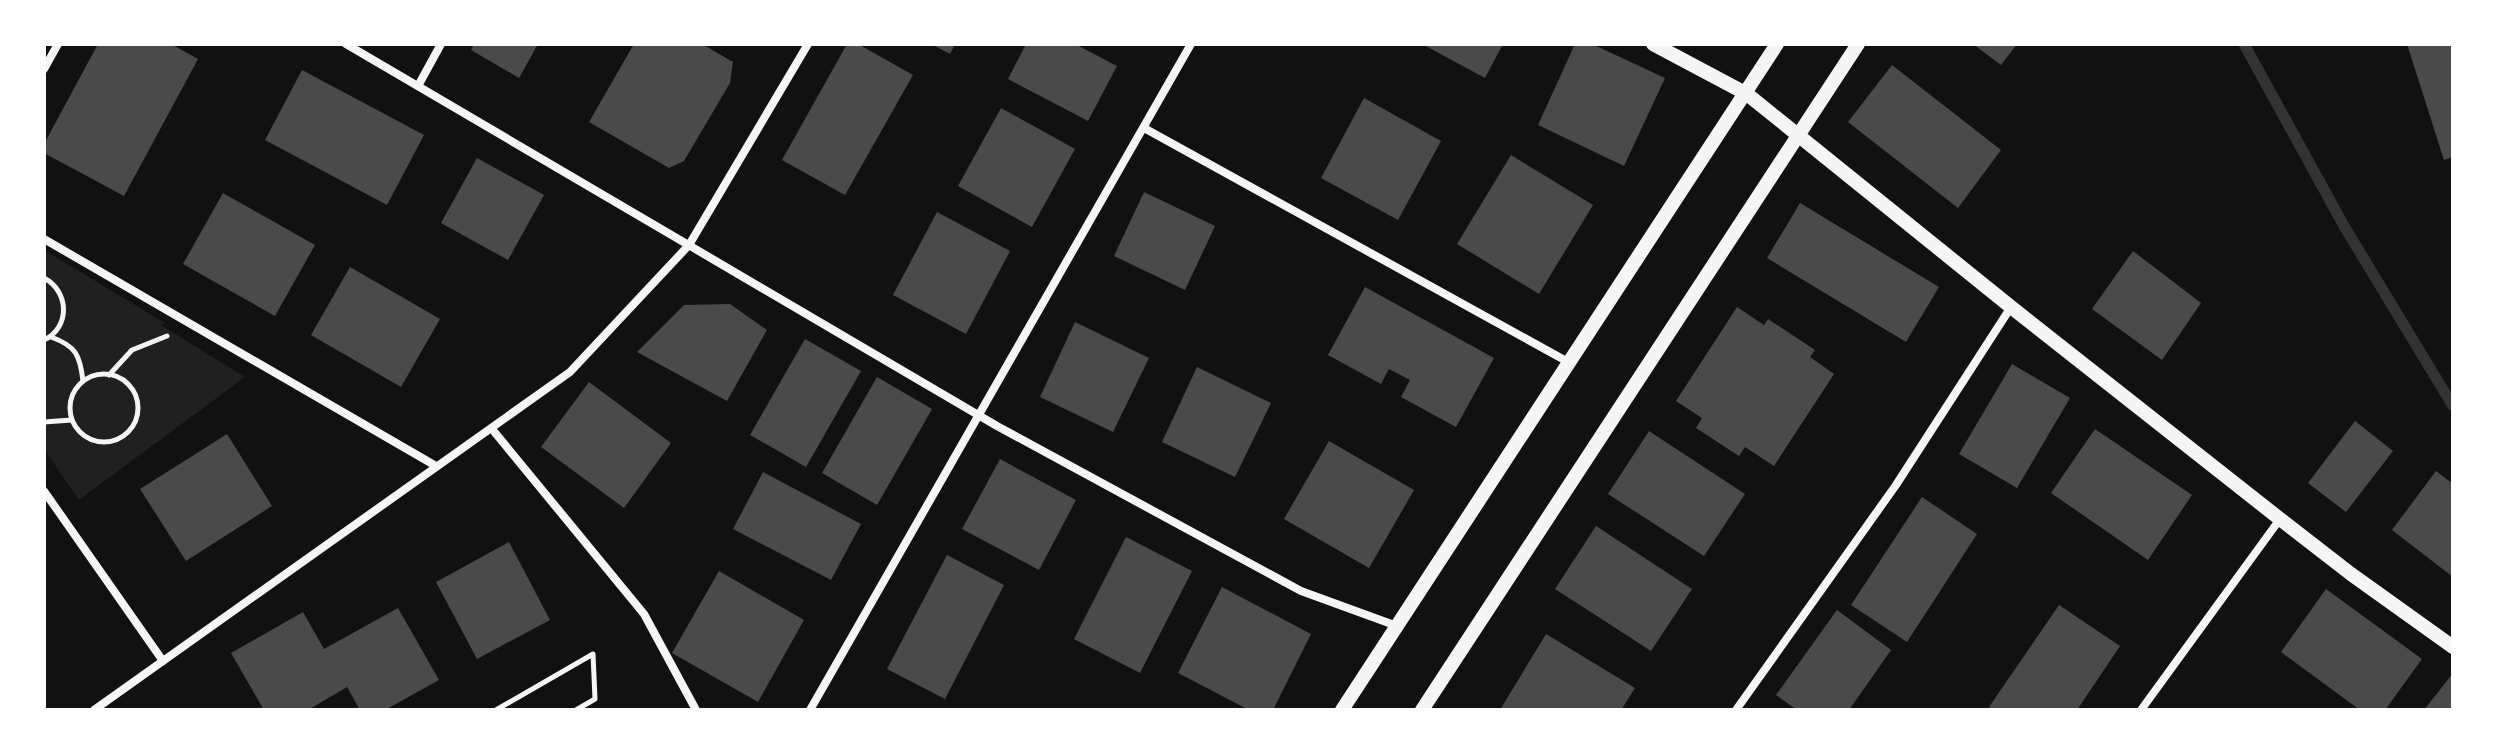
<svg xmlns="http://www.w3.org/2000/svg" width="2497" height="754" font-family="'IBM Plex Sans',sans-serif">
<style>
.green{fill:#202020}
.lines{fill:none;stroke-linecap:round;stroke-linejoin:round}
.stream{stroke:#333;stroke-width:11}
.building{fill:#4a4a4a}
.path{stroke:#f5f5f5;stroke-width:5}
.minor{stroke:#f5f5f5;stroke-width:8}
.tertiary{stroke:#f5f5f5;stroke-width:14}
</style>
<rect width="100%" height="100%" fill="#111"/>
<!-- green -->
<polygon class="green" points="44,250 165,323 161,325 245,377 79,500 44,449"/>
<g class="lines">
<!-- stream -->
<polyline class="stream" points="2244,44 2344,226 2453,406"/>
</g>
<!-- building -->
<g class="building">
<polygon points="98,44 171,44 198,59 124,196 44,153 44,144"/>
<polygon points="474,44 538,44 519,78 471,50"/>
<polygon points="634,44 702,44 733,62 730,83 684,161 669,168 589,122"/>
<polygon points="847,44 858,44 913,75 845,195 782,160"/>
<polygon points="931,44 955,44 950,54"/>
<polygon points="1026,44 1075,44 1117,66 1088,121 1008,79"/>
<polygon points="1422,44 1503,44 1485,78"/>
<polygon points="1575,44 1592,44 1665,78 1624,166 1538,125"/>
<polygon points="1973,44 2017,44 2001,65"/>
<polygon points="2407,44 2453,44 2453,157 2444,160"/>
<polygon points="1892,65 2001,150 1958,208 1848,122"/>
<polygon points="302,70 424,135 387,205 265,140"/>
<polygon points="1364,98 1441,141 1398,220 1321,178"/>
<polygon points="1001,108 1075,149 1032,227 958,186"/>
<polygon points="1511,155 1593,205 1539,294 1457,244"/>
<polygon points="477,158 544,195 508,260 441,223"/>
<polygon points="1144,192 1215,226 1185,290 1114,256"/>
<polygon points="223,193 315,245 275,316 183,264"/>
<polygon points="1800,203 1939,287 1906,342 1767,258"/>
<polygon points="937,212 1010,251 966,334 893,295"/>
<polygon points="2133,251 2201,303 2162,360 2092,309"/>
<polygon points="350,267 440,319 401,387 311,335"/>
<polygon points="1365,287 1494,358 1456,427 1401,397 1410,380 1389,369 1381,384 1328,355"/>
<polygon points="730,304 767,330 727,401 637,352 684,305"/>
<polygon points="1737,307 1764,325 1768,319 1815,350 1810,357 1834,374 1774,466 1745,447 1739,456 1696,428 1702,418 1676,401"/>
<polygon points="1075,322 1149,358 1113,432 1040,397"/>
<polygon points="805,339 861,371 806,467 750,435"/>
<polygon points="2012,364 2070,398 2017,488 1959,454"/>
<polygon points="1197,367 1271,403 1235,477 1162,442"/>
<polygon points="877,377 932,409 877,505 822,473"/>
<polygon points="589,382 671,443 624,508 541,447"/>
<polygon points="2355,421 2393,451 2346,512 2308,483"/>
<polygon points="2095,429 2192,495 2148,560 2051,493"/>
<polygon points="1649,431 1745,494 1704,556 1608,494"/>
<polygon points="227,434 272,506 186,561 140,489"/>
<polygon points="1329,441 1414,490 1369,568 1284,519"/>
<polygon points="1000,459 1076,500 1039,570 962,529"/>
<polygon points="2436,471 2453,484 2453,577 2392,530"/>
<polygon points="763,472 861,524 831,580 733,529"/>
<polygon points="1922,497 1977,534 1907,642 1851,605"/>
<polygon points="1596,526 1692,589 1651,651 1555,589"/>
<polygon points="1126,537 1192,571 1140,673 1074,639"/>
<polygon points="509,542 550,620 477,659 436,582"/>
<polygon points="947,555 1004,585 945,699 887,669"/>
<polygon points="719,571 804,620 758,702 672,653"/>
<polygon points="1222,587 1311,634 1273,710 1249,710 1178,673"/>
<polygon points="2326,589 2422,659 2385,710 2360,710 2281,652"/>
<polygon points="2059,605 2120,646 2077,710 1993,710 1989,707"/>
<polygon points="398,608 439,680 385,710 360,710 347,687 308,710 264,710 231,653 303,612 324,649"/>
<polygon points="1837,610 1891,650 1849,710 1797,710 1776,695"/>
<polygon points="1546,634 1635,688 1621,710 1500,710"/>
<polygon points="2453,673 2453,710 2424,710"/>
</g>
<g class="lines">
<!-- path -->
<g class="path">
<path d="M44 278C69 291 71 327 44 340"/>
<path d="M51 337C76 346 80 355 83 381"/>
<circle cx="104" cy="408" r="34"/>
<polyline points="109,375 132,350 167,336"/>
<polyline points="44,422 72,420"/>
<polyline points="496,710 593,654 595,699 576,710"/>
</g>
<!-- minor -->
<g class="minor">
<polyline points="346,44 997,426 1301,591 1397,626"/>
<polyline points="44,69 58,44"/>
<polyline points="418,86 441,44"/>
<polyline points="1144,128 1570,363"/>
<polyline points="44,239 436,466"/>
<polyline points="492,429 644,614 696,710"/>
<polyline points="44,491 163,661"/>
<polyline points="94,710 570,372 689,245 808,44"/>
<polyline points="810,710 1191,44"/>
<polyline points="1736,710 1896,485 2011,307"/>
<polyline points="2141,710 2280,519"/>
</g>
<!-- tertiary -->
<g class="tertiary">
<polyline points="1653,44 1747,94 2011,307 2280,519 2351,574 2453,647"/>
<polyline points="1342,710 1777,44"/>
<polyline points="1422,710 1858,44"/>
</g>
</g>
<!-- border -->
<rect width="2497" height="754" fill="none" stroke="#ffffff" stroke-width="92"/>
</svg>
